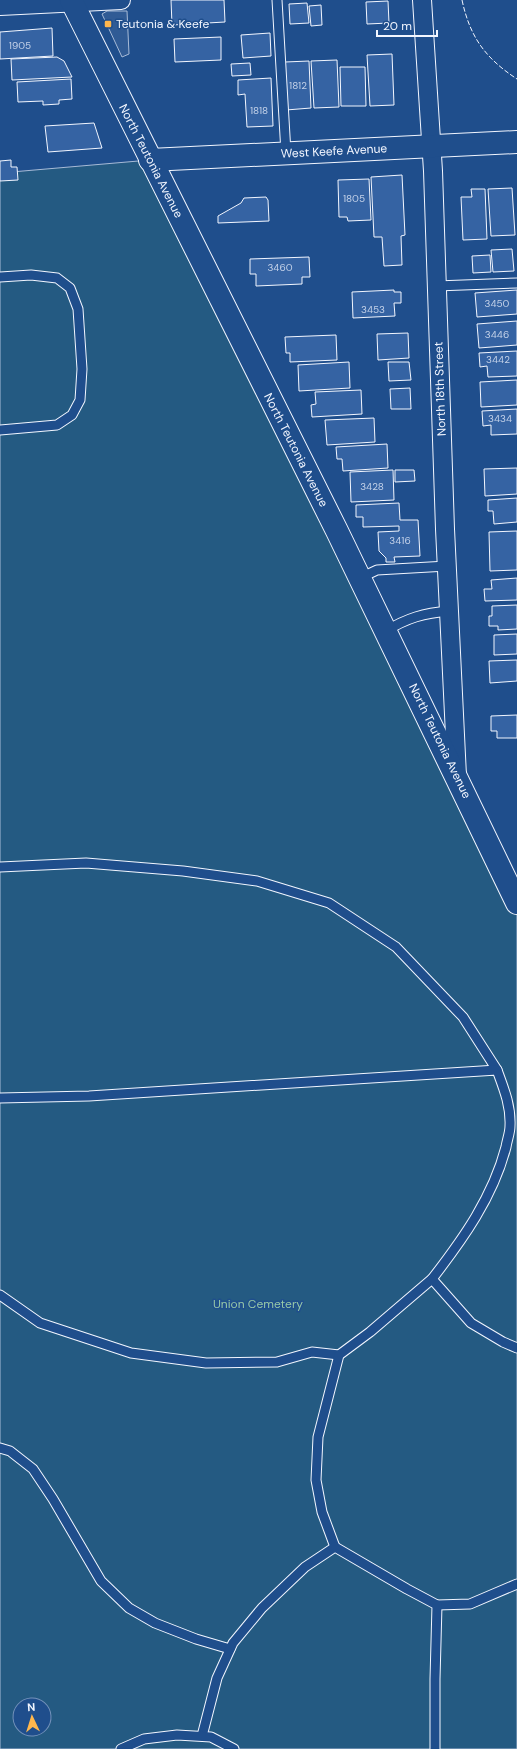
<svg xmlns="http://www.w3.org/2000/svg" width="517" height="1749" font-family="'DM Sans',sans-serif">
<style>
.green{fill:#245a82;stroke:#a8bbd7;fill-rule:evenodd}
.parking{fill:#305b95;stroke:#a8bbd7}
.building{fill:#3563a3;stroke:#f2f6ff}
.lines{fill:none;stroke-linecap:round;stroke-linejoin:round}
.lane-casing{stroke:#f2f6ff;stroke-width:11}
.street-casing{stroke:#f2f6ff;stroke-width:20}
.secondary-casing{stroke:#f2f6ff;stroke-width:24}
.lane{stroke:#1f4e8c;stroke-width:9}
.street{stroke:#1f4e8c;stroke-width:18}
.secondary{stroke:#1f4e8c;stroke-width:22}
.fence{stroke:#f2f6ff;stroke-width:1;stroke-dasharray:5 2;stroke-linecap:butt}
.poi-dot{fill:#ffb74d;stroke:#1f4e8c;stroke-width:1.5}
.labels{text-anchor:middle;stroke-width:3;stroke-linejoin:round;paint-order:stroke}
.number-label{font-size:10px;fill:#c3d1e8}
.poi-label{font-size:12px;fill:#f2f6ff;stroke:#1f4e8c;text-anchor:start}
.street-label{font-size:12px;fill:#f2f6ff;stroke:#1f4e8c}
.park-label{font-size:12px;fill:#97c8a6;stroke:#1f4e8c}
</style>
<rect width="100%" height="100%" fill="#1f4e8c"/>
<!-- green -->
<path class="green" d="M150 160 517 903V1749H0V173ZM20 1705H44V1729H20Z"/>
<!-- parking -->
<polygon class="parking" points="107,11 127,11 129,54 122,57 102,14"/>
<!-- building -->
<g class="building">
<polygon points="171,0 224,0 225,22 172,25"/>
<polygon points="388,1 389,23 367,24 366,2"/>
<polygon points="307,3 309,23 290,24 289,4"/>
<polygon points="321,5 322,25 311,26 309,6"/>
<polygon points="52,28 53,56 0,59 0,32"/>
<polygon points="270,33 271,56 243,58 241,35"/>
<polygon points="221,37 221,60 175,62 174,39"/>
<polygon points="392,54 394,105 370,106 367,55"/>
<polygon points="57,57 64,61 72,77 12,80 11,59"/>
<polygon points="337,60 339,107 314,108 311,61"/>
<polygon points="309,61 311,108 286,110 285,62"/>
<polygon points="250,63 251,75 232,76 231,64"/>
<polygon points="340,67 365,67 366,106 341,106"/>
<polygon points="271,78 273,126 247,127 245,94 238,95 238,80"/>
<polygon points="71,79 72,99 59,100 59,104 43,105 43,101 18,102 17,82"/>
<polygon points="94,123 102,148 48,152 45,126"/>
<polygon points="11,160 11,167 17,167 18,180 0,181 0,161"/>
<polygon points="402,175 405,235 401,236 402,265 384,266 382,237 374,237 371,177"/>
<polygon points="369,179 371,220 348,221 347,217 339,217 338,180"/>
<polygon points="512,188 515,235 491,236 488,189"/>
<polygon points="471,189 485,189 487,239 463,240 461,197 472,197"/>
<polygon points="266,197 268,200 269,221 218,223 218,216 241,203 244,198"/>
<polygon points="512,249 514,271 493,272 491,250"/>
<polygon points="490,255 491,272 473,273 472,256"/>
<polygon points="309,257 310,277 302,277 302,284 256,286 256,274 250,274 250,259"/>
<polygon points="394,290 394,292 401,292 401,303 394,303 395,316 353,318 352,292"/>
<polygon points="517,290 517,314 477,317 475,293"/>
<polygon points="517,321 517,345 479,348 477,324"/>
<polygon points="408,333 409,358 378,360 377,334"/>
<polygon points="336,335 337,360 290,362 290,353 286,353 285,337"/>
<polygon points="517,351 517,376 488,377 487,366 480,367 479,353"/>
<polygon points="349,362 350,388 299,391 298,365"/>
<polygon points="388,362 409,362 411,380 389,381"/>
<polygon points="517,380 517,405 481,407 480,382"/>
<polygon points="410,388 411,409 391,409 390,389"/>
<polygon points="361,390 362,414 312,417 311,405 316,404 315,392"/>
<polygon points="517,409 517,434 491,435 491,425 483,426 482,411"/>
<polygon points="374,418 375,442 327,445 325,420"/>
<polygon points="387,444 388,468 343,471 342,459 337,459 336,447"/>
<polygon points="517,468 517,494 485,496 484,469"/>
<polygon points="393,470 394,500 351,502 350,472"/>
<polygon points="395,470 414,470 415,481 395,482"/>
<polygon points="517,498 517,522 494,524 493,511 488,511 488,500"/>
<polygon points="399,503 400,520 418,520 420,556 394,557 395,562 386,562 386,558 379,551 378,532 399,531 399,526 363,527 363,517 356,517 356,505"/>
<polygon points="517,531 517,570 490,571 489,532"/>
<polygon points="517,578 517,600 485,601 484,589 492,589 491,580"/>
<polygon points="517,605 517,629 498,630 498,626 489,626 489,616 492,616 492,606"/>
<polygon points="517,634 517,654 494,655 494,635"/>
<polygon points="517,660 517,681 490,683 489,661"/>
<polygon points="517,715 517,738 497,738 497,731 491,731 491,716"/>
</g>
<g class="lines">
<!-- lane casing -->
<g class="lane-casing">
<g id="lane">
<polyline points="277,0 286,153"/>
<polyline points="0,277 31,275 57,278 70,288 78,309 82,369 80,400 72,415 57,425 0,430"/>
<polyline points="436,286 517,283"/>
<polyline points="360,578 377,570 447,566"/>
<path d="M386 631C407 618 424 613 449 611"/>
<polyline points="0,867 86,863 183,871 257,881 329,903 396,947 463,1017 497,1070"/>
<path d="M0 1098 89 1096 497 1070C504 1089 511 1106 510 1126 510 1133 507 1140 506 1147 493 1197 463 1239 432 1279"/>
<polyline points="0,1295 40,1323 131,1353 206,1363 277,1362 312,1352 339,1355"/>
<polyline points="0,1448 10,1451 33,1469 53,1499 101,1581 129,1608 155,1623 196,1639 230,1649"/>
<polyline points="335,1547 322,1512 316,1480 318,1437 339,1355 370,1332 432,1279 471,1323 503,1342 517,1348"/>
<polyline points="437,1605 470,1604 517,1584"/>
<polyline points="202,1736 217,1678 233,1643 262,1608 305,1567 335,1547 407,1589 437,1605 435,1679 435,1749"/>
<polyline points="121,1749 144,1739 177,1735 211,1737 234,1749"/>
</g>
</g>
<!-- street casing -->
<g class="street-casing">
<g id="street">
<polyline points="422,0 433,171 445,529 457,776"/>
<polyline points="0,6 121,0"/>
</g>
</g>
<!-- secondary casing -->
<g class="secondary-casing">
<g id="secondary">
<polyline points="71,0 337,531 517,903"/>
<polyline points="150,160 517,142"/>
</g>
</g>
<!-- lane -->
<use href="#lane" class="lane"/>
<!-- street -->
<use href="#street" class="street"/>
<!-- secondary -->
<use href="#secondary" class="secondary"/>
<!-- fence -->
<path class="fence" d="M462 0C470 37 485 58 517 79"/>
</g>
<!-- markers -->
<rect class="poi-dot" x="104" y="20" width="8" height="8" rx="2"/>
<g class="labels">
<!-- number labels -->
<g class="number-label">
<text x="20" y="49">1905</text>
<text x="298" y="89">1812</text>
<text x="259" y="114">1818</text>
<text x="354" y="202">1805</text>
<text x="280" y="271">3460</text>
<text x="497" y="307">3450</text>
<text x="373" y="313">3453</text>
<text x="497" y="338">3446</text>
<text x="498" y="363">3442</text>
<text x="500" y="422">3434</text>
<text x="372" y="490">3428</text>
<text x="400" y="544">3416</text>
</g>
<!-- poi labels -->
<g class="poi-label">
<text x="116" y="28">Teutonia &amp; Keefe</text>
</g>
<!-- street labels -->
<g class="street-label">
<text transform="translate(334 151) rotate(-3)" y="4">West Keefe Avenue</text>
<text transform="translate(151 161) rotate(63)" y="4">North Teutonia Avenue</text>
<text transform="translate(440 389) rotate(-92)" y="4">North 18th Street</text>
<text transform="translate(296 450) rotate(63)" y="4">North Teutonia Avenue</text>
<text transform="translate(440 741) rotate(64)" y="4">North Teutonia Avenue</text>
</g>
<!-- park labels -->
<g class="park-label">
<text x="258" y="1308">Union Cemetery</text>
</g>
</g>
<!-- north arrow -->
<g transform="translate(32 1717) rotate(356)"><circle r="19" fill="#1f4e8c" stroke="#7391ba"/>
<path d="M0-3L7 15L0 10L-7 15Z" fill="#ffb74d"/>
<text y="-6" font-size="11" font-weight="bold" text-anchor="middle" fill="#f2f6ff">N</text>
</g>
<!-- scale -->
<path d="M377 30v6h60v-6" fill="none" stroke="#f2f6ff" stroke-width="2"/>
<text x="383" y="30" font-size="12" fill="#f2f6ff" stroke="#1f4e8c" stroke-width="3" paint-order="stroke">20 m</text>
</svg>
